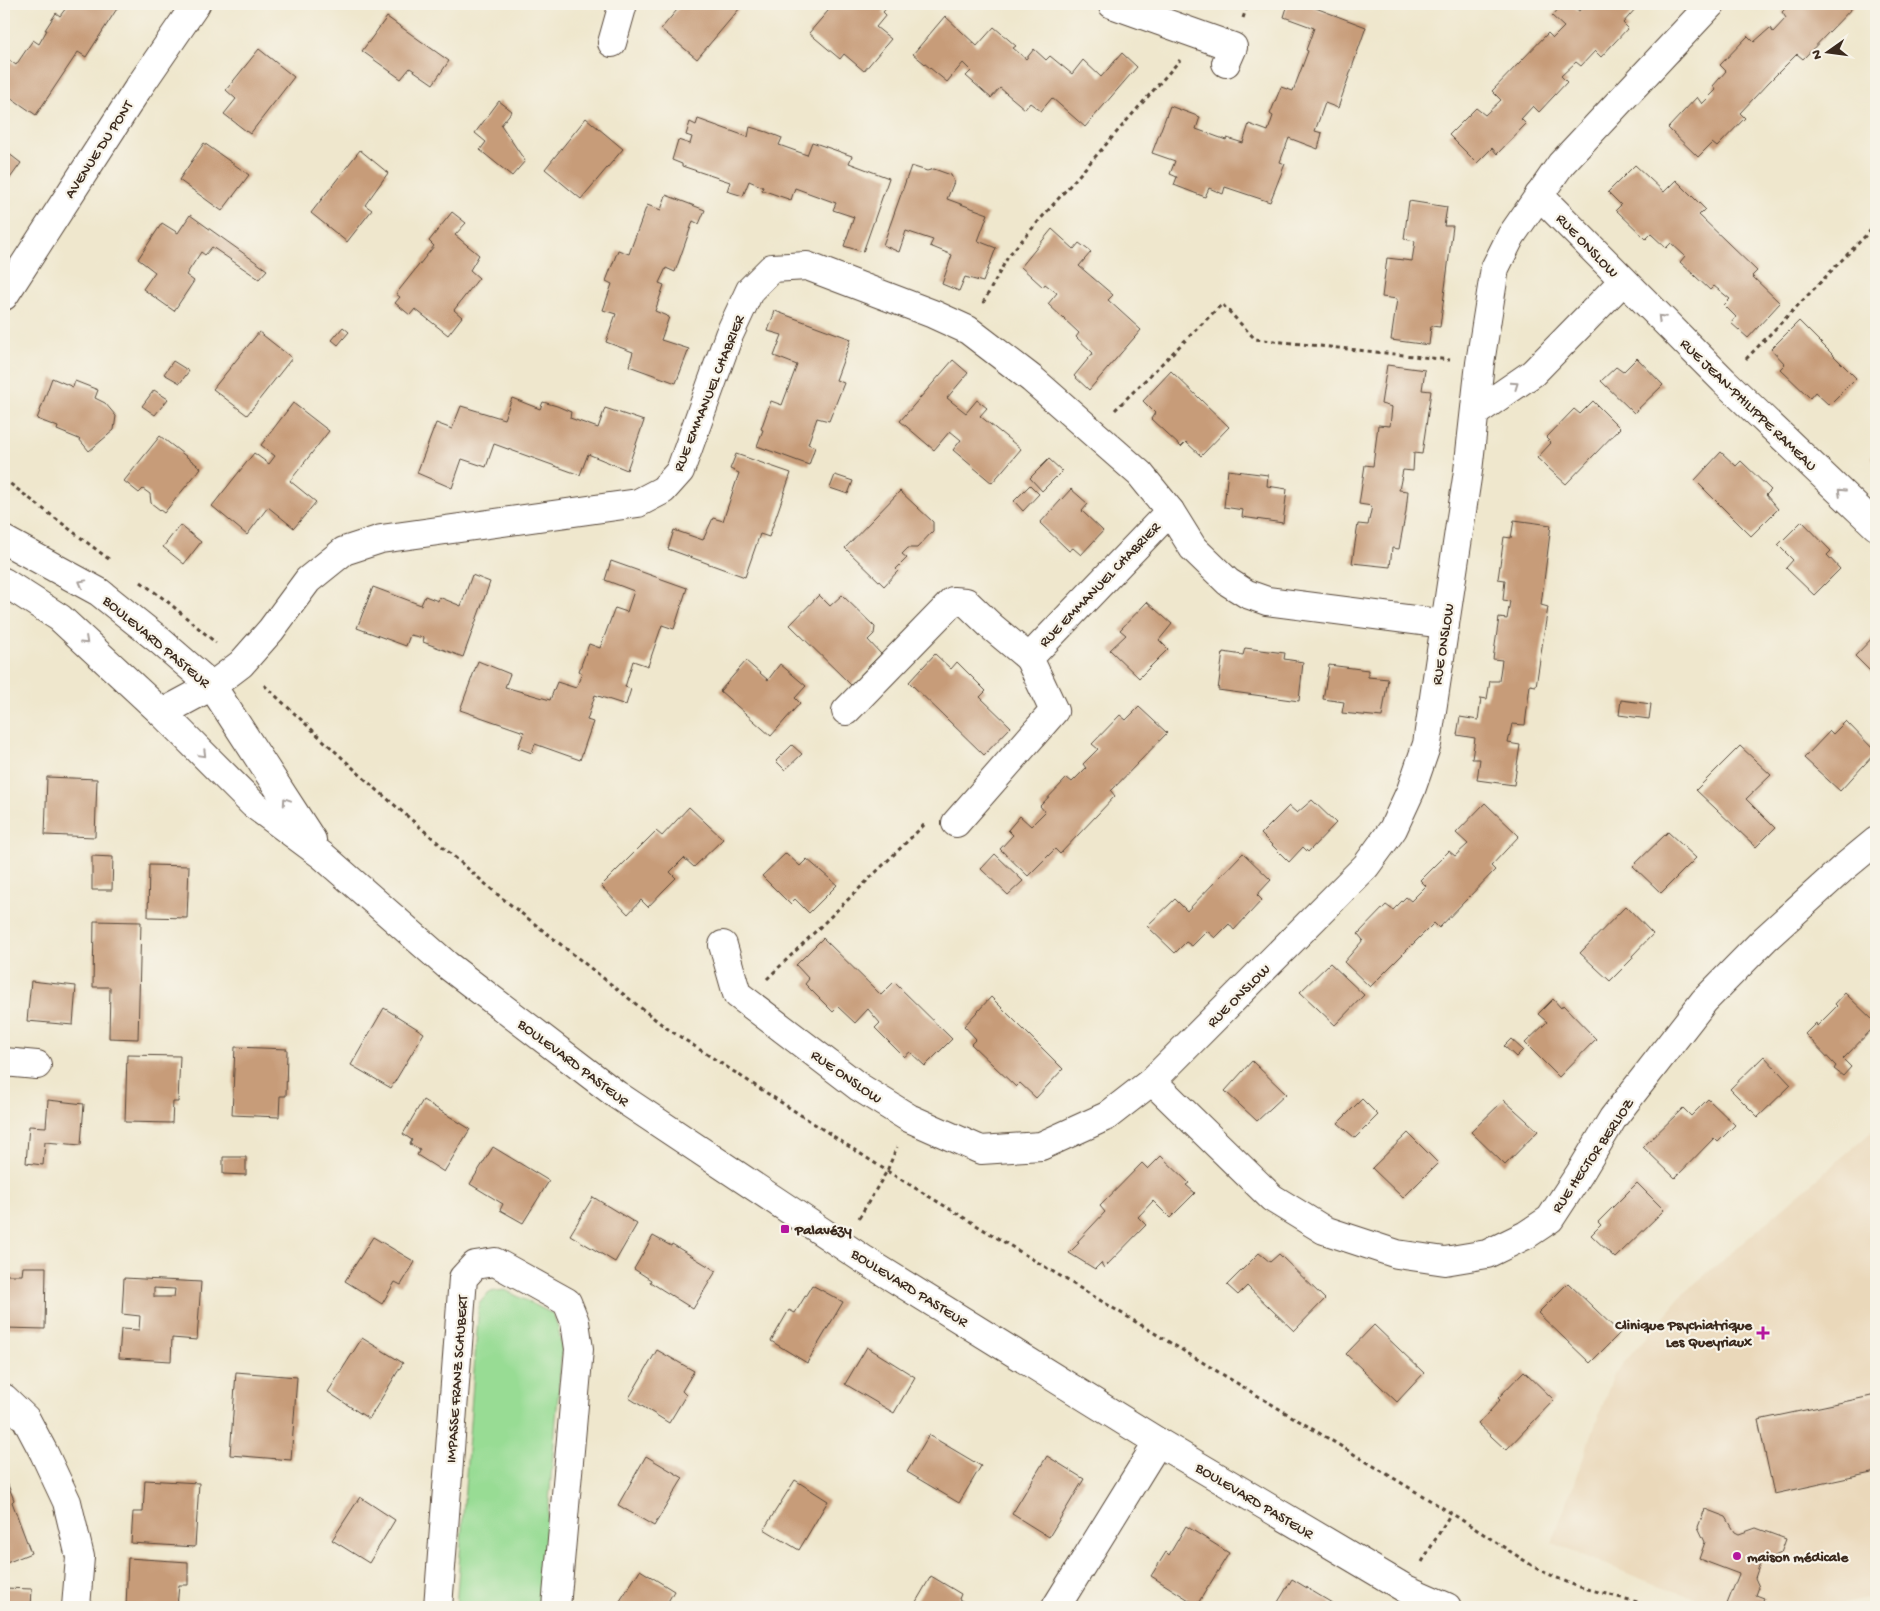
<svg xmlns="http://www.w3.org/2000/svg" width="1880" height="1611" font-family="'Gochi Hand',sans-serif">
<style>
.built{fill:#ead8ba}
.green{fill:#98dc94;stroke:#6a8359}
.building{fill:#c79c79;fill-rule:evenodd}
.lines{fill:none;stroke-linecap:round;stroke-linejoin:round}
.minor-casing{stroke:#564638;stroke-width:30}
.secondary-casing{stroke:#564638;stroke-width:30}
.path{stroke:#564638;stroke-width:3;stroke-dasharray:4 4;stroke-linecap:butt}
.minor{stroke:#fff;stroke-width:28}
.secondary{stroke:#fff;stroke-width:28}
.oneway{stroke:#a79f9a}
.poi-dot{fill:#b5179e;stroke:#f7f3e8;stroke-width:2}
.labels{text-anchor:middle;stroke-width:4.5;stroke-linejoin:round;paint-order:stroke}
.street-label{font-size:15px;fill:#3b2a1e;stroke:#f7f3e8}
.poi-label{font-size:15px;font-weight:bold;fill:#3b2a1e;stroke:#f7f3e8;text-anchor:start}
</style>
<rect width="100%" height="100%" fill="#f7f3e8"/>
<filter id="ink" filterUnits="userSpaceOnUse"><feTurbulence type="fractalNoise" baseFrequency=".02" numOctaves="2"/><feDisplacementMap in="SourceGraphic" scale="10" xChannelSelector="R" yChannelSelector="G"/><feConvolveMatrix kernelMatrix="1 2 1 2 8 2 1 2 1" color-interpolation-filters="sRGB"/></filter>
<filter id="wash" filterUnits="userSpaceOnUse"><feTurbulence type="fractalNoise" baseFrequency=".0096" numOctaves="4" result="noise"/><feDisplacementMap in="SourceGraphic" scale="20" xChannelSelector="R" yChannelSelector="G"/><feGaussianBlur stdDeviation="1.12" result="paint"/><feColorMatrix in="noise" values="0 0 0 0 0 0 0 0 0 0 0 0 0 0 0 0 0 1.4 0 .05"/><feComposite in="paint" operator="in"/></filter>
<g filter="url(#wash)">
<rect width="100%" height="100%" fill="#efe7cd"/>
<!-- built -->
<polygon class="built" points="1876,1128 1876,1596 1825,1607 1726,1607 1664,1588 1552,1543 1614,1374 1685,1292"/>
<!-- green -->
<polygon class="green" points="505,1290 553,1314 558,1327 562,1349 540,1607 456,1607 479,1304 489,1292"/>
<g id="blocks">
<!-- building -->
<g class="building">
<polygon points="69,4 120,4 86,57 78,52 36,115 4,93 4,68 9,60 16,65 33,40 39,44 47,30 45,30 56,13 60,16"/>
<polygon points="682,4 735,4 740,8 697,59 661,29"/>
<polygon points="834,4 890,4 883,12 886,15 876,27 891,39 864,71 844,54 840,59 809,33"/>
<polygon points="1288,4 1305,4 1366,27 1338,108 1325,103 1315,131 1322,133 1318,149 1289,138 1280,162 1285,164 1270,202 1225,187 1223,194 1209,188 1205,197 1174,185 1177,177 1170,174 1175,161 1152,153 1170,106 1200,117 1196,129 1226,140 1227,138 1243,143 1249,124 1268,131 1273,116 1270,114 1281,87 1293,91 1308,51 1306,50 1314,28 1284,17"/>
<polygon points="1445,4 1458,4 1457,8"/>
<polygon points="1563,4 1571,4 1579,11 1586,4 1631,4 1636,8 1623,23 1628,28 1601,57 1595,51 1581,66 1576,62 1561,76 1567,82 1554,96 1539,112 1533,106 1521,119 1526,124 1497,154 1492,148 1477,163 1449,135 1476,108 1485,115 1501,100 1492,91 1548,33 1553,38 1564,27 1552,16"/>
<polygon points="1790,4 1856,4 1803,59 1797,54 1768,83 1740,113 1745,118 1717,147 1712,143 1698,157 1668,128 1697,97 1702,104 1716,90 1713,86 1726,71 1720,65 1748,36 1754,42 1770,28 1773,32 1786,18 1782,12"/>
<polygon points="945,16 977,46 994,27 1016,46 1013,48 1026,59 1034,49 1046,60 1050,56 1072,74 1083,60 1101,77 1122,53 1137,67 1085,127 1052,98 1041,111 1030,103 1025,109 1000,88 991,98 966,76 971,71 963,63 947,82 913,54"/>
<polygon points="387,17 449,61 433,84 410,68 401,79 362,51"/>
<polygon points="259,49 294,77 250,134 224,114 236,99 226,90"/>
<polygon points="499,101 512,111 501,125 525,161 512,176 480,150 486,142 475,133"/>
<polygon points="586,118 623,149 581,199 545,169"/>
<polygon points="698,119 748,137 750,127 767,132 782,138 779,145 807,155 812,142 852,156 849,163 889,178 863,252 844,246 854,217 833,210 836,203 795,188 791,200 762,190 763,187 749,181 743,196 727,191 730,182 682,166 682,164 672,160 678,140 690,144 692,137 686,135 690,122 696,125"/>
<polygon points="204,143 249,175 222,211 179,180"/>
<polygon points="4,150 21,163 8,181 4,177"/>
<polygon points="360,150 388,173 365,205 372,210 347,242 311,213"/>
<polygon points="1635,165 1664,192 1676,180 1705,209 1699,215 1757,271 1752,276 1780,303 1748,338 1731,323 1736,317 1724,305 1730,299 1714,286 1710,290 1680,262 1685,256 1671,243 1666,248 1651,234 1646,239 1616,210 1621,205 1608,192"/>
<polygon points="911,166 927,171 934,169 951,175 954,182 947,199 988,214 978,241 996,248 983,282 965,277 959,291 942,284 952,255 930,246 933,240 906,231 899,252 883,245"/>
<polygon points="666,195 705,210 699,224 693,221 675,272 666,268 659,283 664,285 655,311 669,317 661,340 689,349 676,383 629,366 633,352 606,342 616,314 603,310 612,284 606,281 618,250 629,254 647,205 661,210"/>
<polygon points="1409,201 1447,207 1444,226 1453,226 1440,327 1431,326 1429,345 1391,340 1397,299 1382,297 1387,258 1412,261 1415,241 1404,239"/>
<polygon points="452,212 466,223 455,235 479,255 470,270 479,278 454,310 462,317 448,335 415,309 410,315 395,303 400,297 396,294 434,246 429,241"/>
<polygon points="190,215 267,270 259,279 212,247 205,255 201,252 186,275 194,281 174,311 143,289 155,272 138,259 162,223 178,233"/>
<polygon points="1052,229 1074,249 1079,243 1091,252 1079,266 1113,295 1108,300 1141,330 1089,390 1074,376 1093,353 1076,337 1079,333 1048,304 1057,293 1045,284 1043,287 1021,267"/>
<polygon points="775,311 851,339 836,380 844,383 829,421 817,418 808,444 815,447 809,465 757,446 763,430 761,429 771,401 782,405 797,365 774,356 782,335 768,331"/>
<polygon points="1799,321 1856,378 1829,405 1815,392 1810,398 1780,369 1785,364 1771,349"/>
<polygon points="343,327 349,332 338,345 332,340"/>
<polygon points="259,332 292,358 247,415 213,389"/>
<polygon points="1637,358 1663,385 1634,413 1601,381 1616,367 1623,372"/>
<polygon points="953,360 968,373 947,398 966,413 977,400 987,408 980,416 1021,449 992,483 953,450 961,440 950,431 934,450 900,421"/>
<polygon points="173,361 189,371 180,383 164,374"/>
<polygon points="1387,365 1425,370 1422,390 1431,391 1422,454 1414,453 1413,471 1403,470 1399,490 1408,491 1406,511 1399,549 1392,548 1390,567 1352,563 1358,524 1368,525 1372,506 1359,504 1365,465 1373,466 1378,425 1390,426 1392,407 1381,404"/>
<polygon points="1171,371 1229,427 1201,456 1186,442 1181,447 1151,419 1155,413 1143,401"/>
<polygon points="52,378 73,387 75,381 98,390 95,398 105,403 116,416 114,430 89,451 79,439 57,430 58,427 37,419"/>
<polygon points="154,390 168,399 155,415 142,406"/>
<polygon points="512,398 540,409 543,402 557,406 571,412 570,418 598,428 605,408 644,421 627,470 588,454 580,475 494,444 486,467 462,459 452,488 417,473 436,423 452,429 461,406 504,419"/>
<polygon points="1593,401 1620,428 1566,484 1537,458 1551,443 1546,438 1574,409 1580,414"/>
<polygon points="293,403 329,431 290,481 316,502 294,528 268,507 247,535 212,506 254,453 269,464 275,456 261,445"/>
<polygon points="160,436 201,468 164,513 151,503 150,494 143,489 139,493 124,481"/>
<polygon points="1721,452 1736,466 1741,461 1771,490 1766,495 1778,509 1751,536 1695,480"/>
<polygon points="1876,452 1876,463 1871,457"/>
<polygon points="736,454 791,473 769,537 760,534 745,577 668,549 674,530 703,540 713,518 723,521 739,473 730,469"/>
<polygon points="1049,459 1062,471 1042,491 1030,478"/>
<polygon points="1228,470 1268,475 1267,486 1287,489 1283,523 1242,517 1243,510 1224,507"/>
<polygon points="835,475 853,481 848,494 830,488"/>
<polygon points="1030,485 1039,494 1023,511 1014,501"/>
<polygon points="1071,489 1088,504 1082,511 1103,531 1081,555 1073,548 1069,551 1040,523"/>
<polygon points="900,491 933,522 933,531 917,548 908,548 902,554 907,558 896,569 898,571 884,586 845,548"/>
<polygon points="1514,520 1551,525 1541,605 1548,607 1536,686 1530,685 1525,725 1512,724 1508,743 1520,745 1514,785 1477,780 1480,759 1472,759 1475,738 1457,735 1460,717 1478,720 1481,698 1487,699 1490,681 1499,681 1502,660 1493,659 1499,618 1507,619 1510,601 1503,600 1505,580 1498,579 1504,537 1511,538"/>
<polygon points="1802,521 1831,551 1827,555 1840,569 1814,595 1786,568 1793,560 1778,545"/>
<polygon points="180,525 201,542 184,564 163,547"/>
<polygon points="611,561 687,588 674,629 662,625 648,666 633,661 625,687 631,689 626,705 595,695 587,720 593,722 580,760 535,744 532,753 518,748 524,732 460,710 478,661 510,674 505,687 550,700 557,682 576,688 582,673 579,671 589,644 600,648 615,608 627,612 634,591 605,580"/>
<polygon points="472,575 490,582 463,657 423,642 424,638 410,635 406,646 357,628 373,587 421,605 425,596 438,601 439,597 461,606"/>
<polygon points="819,595 830,606 842,595 875,627 874,634 868,640 881,654 851,685 790,625"/>
<polygon points="1147,602 1172,624 1159,640 1168,649 1139,678 1110,650 1126,635 1120,630"/>
<polygon points="1876,634 1876,677 1855,656"/>
<polygon points="1245,648 1285,653 1284,659 1303,662 1299,701 1218,690 1223,652 1243,655"/>
<polygon points="935,654 951,669 957,662 986,691 980,697 1011,727 984,755 909,682"/>
<polygon points="746,661 768,680 780,664 806,686 795,698 800,703 771,736 720,691"/>
<polygon points="1329,665 1368,670 1368,677 1388,679 1382,717 1342,713 1344,702 1323,699"/>
<polygon points="1621,700 1651,704 1649,719 1619,715"/>
<polygon points="1139,707 1167,733 1111,791 1115,796 1060,854 1055,849 1028,876 1000,849 1013,835 1008,830 1020,816 1031,826 1045,812 1040,806 1067,778 1072,782 1086,768 1083,764 1098,749 1092,744 1120,715 1126,720"/>
<polygon points="1846,721 1876,752 1840,791 1804,758 1830,731 1833,734"/>
<polygon points="792,745 802,754 785,770 776,761"/>
<polygon points="1740,746 1771,775 1746,799 1775,828 1756,847 1696,790"/>
<polygon points="47,777 97,779 95,837 45,835"/>
<polygon points="1312,800 1336,823 1308,852 1303,847 1289,862 1261,834 1289,806 1297,813"/>
<polygon points="1485,803 1519,836 1491,866 1495,870 1439,928 1434,923 1370,987 1344,962 1363,940 1358,934 1386,905 1393,910 1406,897 1411,901 1426,886 1420,880 1449,851 1455,856 1468,844 1456,833"/>
<polygon points="689,807 723,839 694,867 684,858 670,872 676,878 663,891 648,907 641,900 628,914 601,886 656,831 662,836"/>
<polygon points="1668,832 1696,858 1661,893 1633,866"/>
<polygon points="786,853 800,866 807,859 837,885 809,913 795,899 790,904 762,876"/>
<polygon points="1243,853 1271,880 1257,895 1262,900 1234,930 1229,924 1215,938 1207,931 1192,946 1186,942 1175,953 1147,926 1175,899 1187,911"/>
<polygon points="995,854 1023,881 1008,895 981,869"/>
<polygon points="92,856 113,857 112,890 92,890"/>
<polygon points="149,865 189,866 187,918 148,917"/>
<polygon points="1626,906 1653,934 1632,956 1633,958 1610,981 1580,953"/>
<polygon points="94,921 141,922 138,1039 109,1038 110,987 93,987"/>
<polygon points="823,938 881,995 894,982 952,1039 925,1066 910,1052 904,1057 875,1028 880,1023 868,1009 855,1023 838,1007 833,1012 805,984 809,979 796,965"/>
<polygon points="1330,963 1364,995 1335,1025 1300,992"/>
<polygon points="31,981 76,986 73,1025 27,1021"/>
<polygon points="1845,993 1876,1023 1876,1025 1843,1059 1851,1067 1843,1076 1834,1069 1836,1066 1805,1034 1816,1023 1817,1026 1837,1006 1835,1004"/>
<polygon points="991,997 1063,1069 1036,1098 1020,1083 1016,1087 971,1044 976,1039 964,1026"/>
<polygon points="1553,999 1561,1008 1563,1005 1596,1039 1559,1077 1525,1043 1547,1022 1538,1014"/>
<polygon points="384,1008 424,1033 391,1088 351,1065"/>
<polygon points="1511,1039 1523,1050 1516,1057 1504,1046"/>
<polygon points="235,1047 287,1049 286,1096 280,1096 279,1117 232,1115"/>
<polygon points="127,1055 180,1056 178,1102 173,1102 172,1123 125,1122"/>
<polygon points="1764,1056 1791,1085 1758,1117 1730,1089"/>
<polygon points="1252,1061 1286,1094 1257,1121 1225,1091"/>
<polygon points="1362,1099 1378,1115 1355,1138 1338,1123"/>
<polygon points="1708,1099 1735,1125 1718,1142 1714,1138 1675,1178 1643,1147 1683,1108 1691,1116"/>
<polygon points="48,1100 84,1104 81,1145 45,1142 43,1165 26,1163 29,1126 46,1127"/>
<polygon points="423,1100 470,1129 444,1172 417,1155 420,1149 410,1144 412,1140 403,1134"/>
<polygon points="1504,1100 1538,1131 1505,1165 1471,1132"/>
<polygon points="1408,1133 1438,1163 1403,1198 1372,1168"/>
<polygon points="493,1147 549,1181 523,1223 500,1210 503,1204 470,1184"/>
<polygon points="1161,1156 1189,1183 1186,1185 1195,1193 1170,1218 1153,1201 1138,1217 1146,1225 1104,1268 1101,1263 1095,1269 1069,1253 1079,1243 1077,1242 1105,1212 1100,1206 1142,1163 1148,1169"/>
<polygon points="223,1157 246,1157 246,1175 223,1174"/>
<polygon points="1637,1183 1664,1210 1615,1258 1591,1235 1601,1225 1598,1222"/>
<polygon points="593,1197 637,1224 615,1262 570,1235"/>
<polygon points="653,1236 671,1246 672,1244 716,1271 693,1309 650,1282 651,1280 634,1269"/>
<polygon points="373,1237 415,1262 401,1285 395,1282 382,1304 345,1281"/>
<polygon points="1259,1253 1270,1262 1279,1254 1325,1299 1294,1331 1247,1286 1238,1295 1227,1285"/>
<polygon points="23,1267 46,1267 45,1329 4,1328 4,1275 22,1275"/>
<path d="M124 1278 201 1282 197 1340 172 1338 171 1361 119 1358 121 1329 139 1330 140 1316 122 1314ZM154 1288 175 1289 174 1297H154Z"/>
<polygon points="1568,1283 1620,1333 1590,1363 1538,1313"/>
<polygon points="812,1285 843,1302 807,1363 771,1341 789,1310 795,1313"/>
<polygon points="1374,1325 1424,1373 1397,1402 1346,1354"/>
<polygon points="362,1338 403,1363 369,1419 328,1392"/>
<polygon points="867,1347 915,1377 894,1413 845,1384"/>
<polygon points="657,1350 694,1371 682,1391 686,1395 669,1423 629,1398"/>
<polygon points="1524,1371 1554,1400 1506,1450 1478,1424 1500,1400 1498,1398"/>
<polygon points="236,1372 297,1377 291,1460 230,1455"/>
<polygon points="1876,1395 1876,1472 1774,1494 1758,1420"/>
<polygon points="929,1435 981,1466 959,1503 907,1472"/>
<polygon points="646,1456 683,1478 654,1526 618,1505"/>
<polygon points="1047,1456 1084,1479 1049,1537 1012,1514"/>
<polygon points="4,1475 14,1500 12,1502 31,1553 4,1564"/>
<polygon points="145,1480 199,1483 195,1547 131,1543 133,1512 143,1512"/>
<polygon points="795,1480 828,1501 799,1550 764,1529"/>
<polygon points="360,1497 395,1520 369,1563 332,1540"/>
<polygon points="1705,1509 1726,1517 1735,1532 1739,1534 1756,1528 1786,1539 1781,1553 1760,1563 1755,1578 1759,1587 1756,1595 1764,1598 1760,1607 1736,1607 1727,1604 1739,1574 1699,1559 1705,1542 1698,1527"/>
<polygon points="1186,1526 1229,1553 1197,1605 1151,1576 1166,1552 1169,1555"/>
<polygon points="128,1558 188,1562 188,1585 179,1585 177,1607 126,1607"/>
<polygon points="640,1570 674,1591 665,1607 616,1607"/>
<polygon points="931,1576 961,1594 959,1599 972,1607 913,1607"/>
<polygon points="1292,1579 1332,1603 1329,1607 1275,1607"/>
<polygon points="4,1588 32,1589 31,1607 4,1607"/>
</g>
</g>
</g>
<g filter="url(#ink)">
<use href="#blocks" fill-opacity="0" stroke="#564638" stroke-width="1"/>
<g class="lines">
<!-- minor casing -->
<g class="minor-casing">
<g id="minor">
<polyline points="1112,4 1233,47 1226,63"/>
<polyline points="612,43 623,4"/>
<polyline points="1539,195 1724,381 1876,526"/>
<polyline points="1475,413 1533,373 1623,281"/>
<polyline points="846,711 953,601 966,602 992,627 1029,658"/>
<polyline points="162,713 212,686 241,664 271,630 308,580 344,551 381,539 638,503 663,490 680,471 729,335 750,290 772,268 807,266 933,314 968,330 1032,379 1140,474 1170,511 1193,548 1228,582 1247,594 1267,601 1445,624"/>
<polyline points="956,823 1054,711 1029,658 1170,511"/>
<polyline points="723,945 737,994 859,1087 909,1118 981,1150 1041,1146 1107,1116 1152,1081 1366,866 1393,829 1411,790 1427,744 1468,471 1480,363 1495,268 1511,236 1561,164 1711,4"/>
<polyline points="4,1062 37,1065"/>
<polyline points="1152,1081 1272,1198 1324,1230 1397,1254 1445,1261 1487,1254 1526,1235 1550,1219 1580,1173 1613,1118 1704,1001 1765,939 1842,869 1876,841"/>
<polyline points="4,1398 26,1419 44,1453 67,1502 80,1557 76,1607"/>
<polyline points="438,1607 463,1278 475,1265 495,1262 567,1302 575,1322 579,1349 556,1607"/>
<polyline points="1056,1607 1158,1442"/>
</g>
</g>
<!-- secondary casing -->
<g class="secondary-casing">
<g id="secondary">
<polyline points="4,296 137,90 196,4"/>
<polyline points="4,540 99,592 159,640 212,686 312,840"/>
<polyline points="4,582 60,618 162,713 253,804 323,856 447,965 617,1095 863,1259 1158,1442 1406,1589 1447,1607"/>
</g>
</g>
<!-- path -->
<g class="path">
<polyline points="1243,18 1248,4"/>
<polyline points="983,303 1009,255 1180,60"/>
<polyline points="1746,359 1871,230 1876,229"/>
<polyline points="1115,410 1222,304 1255,339 1450,360"/>
<polyline points="4,479 110,560"/>
<polyline points="141,582 168,602 216,643"/>
<polyline points="264,685 368,782 497,894 665,1027 887,1171 1451,1513 1539,1570 1576,1586 1656,1607"/>
<polyline points="767,979 925,824"/>
<polyline points="859,1218 887,1171 897,1147"/>
<polyline points="1422,1562 1451,1513"/>
</g>
<!-- minor -->
<use href="#minor" class="minor"/>
<!-- secondary -->
<use href="#secondary" class="secondary"/>
</g>
<!-- one-way arrows -->
<defs><path id="oneway-chevron" d="M-2-3.5L2.5 0L-2 3.5" fill="none" stroke-width="1.6" stroke-linecap="round" stroke-linejoin="round" transform="scale(1.25)"/></defs>
<g class="oneway">
<use href="#oneway-chevron" transform="translate(1661 318) rotate(-135)"/>
<use href="#oneway-chevron" transform="translate(1515 385) rotate(-35)"/>
<use href="#oneway-chevron" transform="translate(1841 492) rotate(-136)"/>
<use href="#oneway-chevron" transform="translate(82 583) rotate(-151)"/>
<use href="#oneway-chevron" transform="translate(85 641) rotate(43)"/>
<use href="#oneway-chevron" transform="translate(203 754) rotate(45)"/>
<use href="#oneway-chevron" transform="translate(286 801) rotate(-124)"/>
</g>
</g>
<!-- markers -->
<g class="poi-dot">
<rect x="780" y="1224" width="10" height="10" rx="2.5"/>
<path d="M1760.5 1325.5h5v5h5v5h-5v5h-5v-5h-5v-5h5z"/>
<circle cx="1737" cy="1556" r="5"/>
</g>
<g class="labels">
<!-- street labels -->
<g class="street-label">
<text transform="translate(98 149) rotate(-57)" y="5">AVENUE DU PONT</text>
<text transform="translate(1588 245) rotate(46)" y="5">RUE ONSLOW</text>
<text transform="translate(708 393) rotate(-68)" y="5">RUE EMMANUEL CHABRIER</text>
<text transform="translate(1749 404) rotate(44)" y="5">RUE JEAN-PHILIPPE RAMEAU</text>
<text transform="translate(1099 584) rotate(-46)" y="5">RUE EMMANUEL CHABRIER</text>
<text transform="translate(157 641) rotate(40)" y="5">BOULEVARD PASTEUR</text>
<text transform="translate(1442 644) rotate(-81)" y="5">RUE ONSLOW</text>
<text transform="translate(1238 995) rotate(-45)" y="5">RUE ONSLOW</text>
<text transform="translate(574 1062) rotate(37)" y="5">BOULEVARD PASTEUR</text>
<text transform="translate(847 1076) rotate(35)" y="5">RUE ONSLOW</text>
<text transform="translate(1592 1155) rotate(-56)" y="5">RUE HECTOR BERLIOZ</text>
<text transform="translate(910 1287) rotate(32)" y="5">BOULEVARD PASTEUR</text>
<text transform="translate(456 1379) rotate(-86)" y="5">IMPASSE FRANZ SCHUBERT</text>
<text transform="translate(1255 1500) rotate(31)" y="5">BOULEVARD PASTEUR</text>
</g>
<!-- poi labels -->
<g class="poi-label">
<text x="795" y="1234">Palavézy</text>
<text x="1752" y="1329" text-anchor="end">Clinique Psychiatrique<tspan x="1752" dy="17">Les Queyriaux</tspan></text>
<text x="1747" y="1561">maison médicale</text>
</g>
</g>
<!-- margin -->
<rect width="1880" height="1611" fill="none" stroke="#f7f3e8" stroke-width="20"/>
<!-- north arrow -->
<g transform="translate(1828 52) rotate(256)" stroke="#f7f3e8" stroke-width="4" paint-order="stroke">
<path d="M0-4L9 19L0 12L-9 19Z" fill="#3b2a1e"/>
<text y="-8" font-size="14" font-weight="bold" text-anchor="middle" fill="#3b2a1e">N</text>
</g>
</svg>
